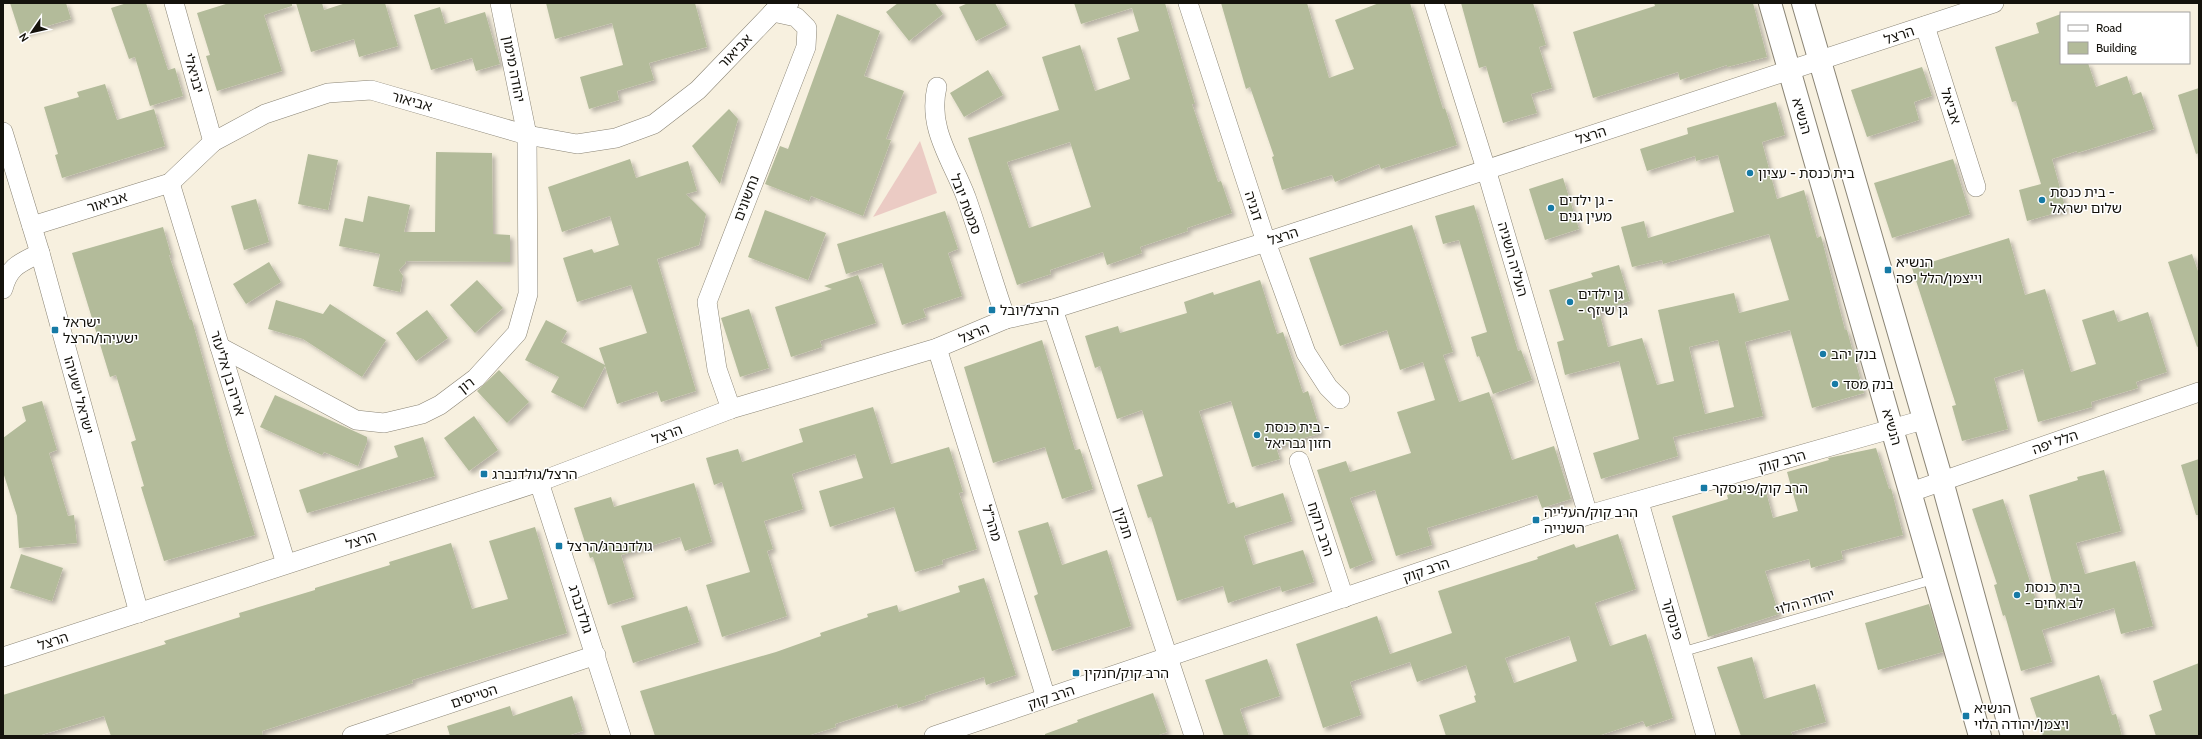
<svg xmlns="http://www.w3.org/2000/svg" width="2202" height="739" font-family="Cabin,'Noto Sans Hebrew',sans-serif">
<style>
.green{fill:#ebcbc4}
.building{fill:#b3bb9a;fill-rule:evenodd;filter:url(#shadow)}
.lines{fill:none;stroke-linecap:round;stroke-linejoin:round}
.lane-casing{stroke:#8a8475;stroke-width:10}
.street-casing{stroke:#8a8475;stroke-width:20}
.secondary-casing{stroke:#8a8475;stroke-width:24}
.lane{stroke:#fff;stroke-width:9}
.street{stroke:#fff;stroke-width:19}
.secondary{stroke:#fff;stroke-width:22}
.poi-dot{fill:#167aa5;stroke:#fff;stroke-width:1.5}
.labels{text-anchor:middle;stroke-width:3;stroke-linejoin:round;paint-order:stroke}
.street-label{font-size:14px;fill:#14120c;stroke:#fff}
.poi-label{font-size:14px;fill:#14120c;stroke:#fff;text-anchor:start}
</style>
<defs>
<filter id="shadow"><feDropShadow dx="3.5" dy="3.5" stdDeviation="2" flood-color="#0004"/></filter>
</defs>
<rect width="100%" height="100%" fill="#f7f0df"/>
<!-- green -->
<polygon class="green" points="920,141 937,193 873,217"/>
<!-- building -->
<g class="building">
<polygon points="10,3 66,3 71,19 20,34"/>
<polygon points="127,3 146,3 168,70 175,68 183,96 150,106 135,57 129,59 111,8"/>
<polygon points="229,3 292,3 292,6 264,15 282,71 217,91 206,56 210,55 197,13"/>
<polygon points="296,3 322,3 324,10 346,3 385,3 398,46 359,57 354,39 311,52"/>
<polygon points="546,3 695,3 707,47 649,63 654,80 617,91 619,100 589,109 580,77 623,65 612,23 555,39"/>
<polygon points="898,3 935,3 943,14 909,41 886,12"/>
<polygon points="968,3 995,3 1007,25 976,41 959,7"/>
<path d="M1074 3H1165L1195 104H1192L1218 182 1221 181 1232 213 1187 228 1188 231 1140 247 1142 253 1107 265 1103 252 1050 270 1051 274 1017 285 968 138 1059 110 1042 57 1080 45 1095 91 1130 79 1117 38 1139 31 1132 8 1081 24ZM1070 142 1091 207 1029 228 1007 162Z"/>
<polygon points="1221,3 1307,3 1329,78 1354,69 1335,20 1379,3 1410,3 1443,109 1445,108 1457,145 1381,169 1379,164 1335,182 1332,175 1282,190 1272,157 1274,156 1250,87 1246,89"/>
<polygon points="1461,3 1533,3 1546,45 1539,47 1552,88 1531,94 1537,113 1503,123 1486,66 1479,68"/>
<polygon points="1654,3 1753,3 1767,57 1727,67 1727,65 1680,80 1678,72 1593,98 1573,32 1655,6"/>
<polygon points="440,7 445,24 485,12 500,64 476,71 472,58 431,70 414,15"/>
<polygon points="837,14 880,31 864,76 904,91 886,139 891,140 863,216 811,196 809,201 765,184 780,146 788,149"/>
<polygon points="2061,14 2061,63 2088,63 2096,87 2127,76 2133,95 2141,92 2154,129 2077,153 2077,151 2052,159 2066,210 2027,221 2019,190 2041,184 2016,101 2012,102 1995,47 2039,33 2036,23"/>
<polygon points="1922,67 1932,96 1914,102 1919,120 1867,137 1851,90"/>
<polygon points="988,70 1003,95 964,117 950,93"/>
<polygon points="105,84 117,120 154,109 165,146 62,178 55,155 58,154 44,107 79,97 77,92"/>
<polygon points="2199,88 2199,153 2196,154 2178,95"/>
<path d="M1776 102 1785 135 1762 142 1777 199 1804 190 1817 238 1821 236 1845 330H1847L1864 393 1812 408 1790 330 1745 342 1763 416 1673 437 1678 456 1601 479 1593 453 1639 439 1619 361 1565 375 1557 342 1564 340 1549 290 1593 277 1591 273 1619 265 1630 301 1599 311 1608 347 1642 338 1657 385 1674 381 1658 310 1734 293 1739 313 1789 300 1769 234 1663 264 1662 260 1632 267 1621 227 1644 221 1648 238 1734 212 1718 155 1696 161 1695 156 1647 171 1640 149 1688 134 1687 128ZM1718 340 1734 407 1705 414 1689 347Z"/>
<polygon points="729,109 738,119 720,184 692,146"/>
<polygon points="436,152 492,153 493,234 510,235 510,262 406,261 405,264 399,270 403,276 400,292 373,286 380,254 339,246 345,218 363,222 368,196 410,205 404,232 435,232"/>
<polygon points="308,154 338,160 328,210 298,204"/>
<polygon points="630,159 636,178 688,161 697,191 686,194 706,214 699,245 657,259 696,391 661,402 657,391 617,404 605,366 583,408 551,392 559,377 525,360 546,320 567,331 561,342 605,365 599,348 647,333 631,285 577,302 563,258 592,249 594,253 619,245 610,216 562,232 548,187"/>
<polygon points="1953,159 1970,214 1892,238 1874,183"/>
<polygon points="1563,178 1579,229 1545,240 1529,189"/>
<polygon points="256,199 269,242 244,250 231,206"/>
<polygon points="1474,205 1518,351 1521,350 1532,380 1493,394 1479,356 1477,357 1471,337 1487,332 1459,240 1443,244 1435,216"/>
<polygon points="765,210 826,233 808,280 748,257"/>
<polygon points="945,211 958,249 948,253 962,296 923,309 926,317 902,325 882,263 846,274 837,244"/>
<polygon points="1412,225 1453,352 1443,355 1459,402 1489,392 1512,460 1554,446 1571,499 1542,508 1537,495 1427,528 1432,545 1396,556 1375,490 1350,498 1373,560 1350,569 1317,470 1346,461 1350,472 1411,453 1397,412 1435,400 1423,362 1400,370 1387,330 1340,346 1309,258"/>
<polygon points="163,227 171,255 169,255 190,320 192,320 228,449 255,535 164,561 141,487 144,486 131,442 136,440 116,375 110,377 72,253"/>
<polygon points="2009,238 2025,295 2045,289 2071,372 2096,364 2082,320 2114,310 2118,322 2148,312 2167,372 2136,382 2138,388 2091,402 2092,407 2038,422 2023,369 1994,378 2008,429 1962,441 1952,406 1956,405 1912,268"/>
<polygon points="2192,254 2199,274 2199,346 2197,347 2168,262"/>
<polygon points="269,262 281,282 246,304 233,284"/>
<polygon points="858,275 876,323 820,341 822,347 791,357 775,307 832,289 824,286"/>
<polygon points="477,280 503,308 475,333 450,305"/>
<polygon points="1260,280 1277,334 1283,332 1303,393 1308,391 1321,433 1276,447 1280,459 1252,467 1231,401 1199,411 1228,504 1234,502 1236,508 1283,493 1292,521 1244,536 1253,565 1303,550 1314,582 1282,592 1280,586 1228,603 1223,586 1177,601 1151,517 1148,518 1137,485 1163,476 1142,410 1117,419 1100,366 1095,368 1085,336 1118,326 1120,333 1187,313 1184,302 1213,292 1214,295"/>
<polygon points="276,300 323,314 330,304 386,340 362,377 303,339 268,329"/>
<polygon points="749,309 769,368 740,377 721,318"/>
<polygon points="427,310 448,338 416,361 396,333"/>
<polygon points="1042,340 1075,450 1080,449 1093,489 1062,499 1045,447 993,463 964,367"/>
<polygon points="499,370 529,402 507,423 477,391"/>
<polygon points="275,395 367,437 367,442 358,466 324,452 322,455 260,427"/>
<polygon points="42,401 57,450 49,453 68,516 74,515 77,543 19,548 17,516 3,472 3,438 26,421 22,407"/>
<polygon points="873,407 891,464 949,447 963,492 959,493 977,549 942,560 943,564 915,572 894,507 830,527 819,491 863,478 855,454 792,474 803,509 764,521 773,549 767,551 787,616 722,637 706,585 750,572 722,482 714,485 706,458 738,449 742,462 803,442 799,429"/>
<polygon points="474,416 498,450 469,471 444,438"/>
<polygon points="423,437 435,476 307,513 299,490 398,457 394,446"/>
<polygon points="1876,448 1889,489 1891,488 1903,535 1841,551 1843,559 1811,568 1809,559 1765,571 1779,614 1708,637 1672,516 1728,499 1727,495 1764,484 1773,518 1798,511 1787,472 1829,460 1828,458"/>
<polygon points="2199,459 2199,515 2196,515 2181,465"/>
<polygon points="2104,470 2121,531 2076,543 2085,574 2135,561 2153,626 2121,634 2114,608 2042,630 2052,662 2021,671 2005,615 2003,616 1994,585 1997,584 1972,509 2003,499 2038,606 2057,601 2029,495 2078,480 2077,477"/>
<polygon points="694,483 712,542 685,551 680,537 621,555 634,597 608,605 593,557 590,558 574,508 611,497 614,507"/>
<polygon points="1048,522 1062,565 1107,550 1131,626 1052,651 1034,596 1038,594 1018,531"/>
<polygon points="535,527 567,633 412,680 413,683 262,731 263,736 111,736 104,716 38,736 3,736 3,695 166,644 164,641 240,617 239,613 315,590 315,588 390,565 389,562 451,543 472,609 508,599 489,541"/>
<path d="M1618 534 1636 589 1595 603 1610 646 1646 634 1673 718 1646 727 1643 721 1598 736H1446L1439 715 1476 702 1474 696 1476 695 1466 665 1417 682 1410 662 1350 682 1361 715 1323 728 1296 644 1377 616 1390 654 1452 633 1438 591 1538 559 1537 557 1574 544 1576 548ZM1569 636 1577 661 1514 683 1505 658Z"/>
<polygon points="21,554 63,568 52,601 10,588"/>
<polygon points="984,578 1016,675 986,685 984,677 925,696 926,699 898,708 897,704 835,724 836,727 807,736 655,736 640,691 776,652 821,636 820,633 868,617 867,614 897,605 899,612 960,592 958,586"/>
<polygon points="1929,604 1943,652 1878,670 1865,623"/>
<polygon points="687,606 699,642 633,663 621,626"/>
<polygon points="1752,657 1764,699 1815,684 1826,722 1791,732 1793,736 1741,736 1717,667"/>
<polygon points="1267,659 1280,696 1240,709 1249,736 1224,736 1205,680"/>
<polygon points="2199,663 2199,736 2156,736 2149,715 2162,710 2153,681"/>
<polygon points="2099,675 2112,715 2116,714 2122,736 2043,736 2030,698"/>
<polygon points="1153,693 1167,732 1156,736 1045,736 1045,734 1078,722 1077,720"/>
<polygon points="572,696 583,731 567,736 450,736 447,726 510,706 513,716"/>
</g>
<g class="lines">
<!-- lane casing -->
<g class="lane-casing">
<polyline id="lane" points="1682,652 1935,579"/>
</g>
<!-- street casing -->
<g class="street-casing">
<g id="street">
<polyline points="174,3 213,142"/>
<polyline points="1188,3 1266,242 1306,353 1328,387 1340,399"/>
<polyline points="1434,3 1486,169 1588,515"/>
<polyline points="1925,26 1976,187"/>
<path d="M937 87C927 128 952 160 966 197 980 237 992 279 1006 319"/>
<polyline points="3,132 40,253 139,613"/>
<polyline points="170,183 286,564"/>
<polyline points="32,226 170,183 213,142 265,114 328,93 371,90 527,135 577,144 616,138 654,124 698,90 773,12 789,3"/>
<path d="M3 289C9 266 20 263 40 253"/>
<polyline points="1053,309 1194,736"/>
<polyline points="220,347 356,420 384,423 422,414 440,405 476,378 517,333 528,294 527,135 500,3"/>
<polyline points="937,348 1046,698"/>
<polyline points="731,409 717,369 707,302 806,47 807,28 796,17 773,12"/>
<polyline points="1299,461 1344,598"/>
<polyline points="539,482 621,736"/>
<polyline points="1911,492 2199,392"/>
<polyline points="1639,502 1706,736"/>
<polyline points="3,657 539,482 731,409 937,348 1006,319 1053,309 1266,242 1994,3"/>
<polyline points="352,736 596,655"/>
<polyline points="934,736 1588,515 1923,420"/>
</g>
</g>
<!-- secondary casing -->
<g class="secondary-casing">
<g id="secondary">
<polyline points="1770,3 1980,736"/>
<polyline points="1803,3 1942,481 2012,736"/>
</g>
</g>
<!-- lane -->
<use href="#lane" class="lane"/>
<!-- street -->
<use href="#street" class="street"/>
<!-- secondary -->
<use href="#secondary" class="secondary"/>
</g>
<!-- markers -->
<g class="poi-dot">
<circle cx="1750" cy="173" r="4"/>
<circle cx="2042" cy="200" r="4"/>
<circle cx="1551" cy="208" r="4"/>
<rect x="1884" y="266" width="8" height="8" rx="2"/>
<circle cx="1570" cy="302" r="4"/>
<rect x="988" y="306" width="8" height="8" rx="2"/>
<rect x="51" y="326" width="8" height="8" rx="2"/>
<circle cx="1823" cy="354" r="4"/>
<circle cx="1835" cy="384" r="4"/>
<circle cx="1257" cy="435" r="4"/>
<rect x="480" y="470" width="8" height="8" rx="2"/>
<rect x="1700" y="484" width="8" height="8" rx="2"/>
<rect x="1532" y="516" width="8" height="8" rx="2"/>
<rect x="555" y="542" width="8" height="8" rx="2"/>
<circle cx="2017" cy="595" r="4"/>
<rect x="1072" y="669" width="8" height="8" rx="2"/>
<rect x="1962" y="712" width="8" height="8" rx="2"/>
</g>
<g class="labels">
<!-- street labels -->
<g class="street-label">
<text transform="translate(1899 35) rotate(-19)" y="5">הרצל</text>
<text transform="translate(735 51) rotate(-46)" y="5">אביאור</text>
<text transform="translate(514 69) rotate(79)" y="5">יהודה מימון</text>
<text transform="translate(194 73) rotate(74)" y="5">יבניאלי</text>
<text transform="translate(412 101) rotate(16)" y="5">אביאור</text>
<text transform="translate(1951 106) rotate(72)" y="5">אביאל</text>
<text transform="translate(1802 116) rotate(74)" y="5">הנשיא</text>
<text transform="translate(1591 135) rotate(-18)" y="5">הרצל</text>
<text transform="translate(746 198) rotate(-69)" y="5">נחשונים</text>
<text transform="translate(107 202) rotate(-17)" y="5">אביאור</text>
<text transform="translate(966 204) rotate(69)" y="5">סמטת יובל</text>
<text transform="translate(1254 206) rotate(72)" y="5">דגניה</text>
<text transform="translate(1283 236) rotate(-18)" y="5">הרצל</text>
<text transform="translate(1513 259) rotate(74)" y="5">העליה השניה</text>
<text transform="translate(974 333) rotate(-23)" y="5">הרצל</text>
<text transform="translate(228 373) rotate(73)" y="5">אריה בן אליעזר</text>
<text transform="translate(466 385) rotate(-38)" y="5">רון</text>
<text transform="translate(79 395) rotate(75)" y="5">ישראל ישעיהו</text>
<text transform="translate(1892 427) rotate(74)" y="5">הנשיא</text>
<text transform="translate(667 434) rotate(-21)" y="5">הרצל</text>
<text transform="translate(2055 442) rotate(-19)" y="5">הלל יפה</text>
<text transform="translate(1782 461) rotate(-16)" y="5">הרב קוק</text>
<text transform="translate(992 523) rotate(73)" y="5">מהר"ל</text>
<text transform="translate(1124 523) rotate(72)" y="5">חנקין</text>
<text transform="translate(1321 529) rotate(72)" y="5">הרב רוקח</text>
<text transform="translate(361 540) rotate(-18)" y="5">הרצל</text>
<text transform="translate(1426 570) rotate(-19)" y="5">הרב קוק</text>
<text transform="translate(1805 602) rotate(-16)" y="5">יהודה הלוי</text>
<text transform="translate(581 609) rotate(72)" y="5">גולדנברג</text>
<text transform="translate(1673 619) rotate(74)" y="5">פינסקר</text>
<text transform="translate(53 641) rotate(-18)" y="5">הרצל</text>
<text transform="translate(474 696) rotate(-18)" y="5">הטייסים</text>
<text transform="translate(1051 697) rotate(-19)" y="5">הרב קוק</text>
</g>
<!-- poi labels -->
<g class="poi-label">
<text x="1758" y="178">בית כנסת - עציון</text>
<text x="2050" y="197">בית כנסת -<tspan x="2050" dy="16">שלום ישראל</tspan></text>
<text x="1559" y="205">גן ילדים -<tspan x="1559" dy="16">מעין גנים</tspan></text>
<text x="1896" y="267">הנשיא<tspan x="1896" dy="16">וייצמן/הלל יפה</tspan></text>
<text x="1578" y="299">גן ילדים<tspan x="1578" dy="16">- גן שיזף</tspan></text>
<text x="1000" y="315">הרצל/יובל</text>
<text x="63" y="327">ישראל<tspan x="63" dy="16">ישעיהו/הרצל</tspan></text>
<text x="1831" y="359">בנק יהב</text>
<text x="1843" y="389">בנק מסד</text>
<text x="1265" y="432">בית כנסת -<tspan x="1265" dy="16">חזון גבריאל</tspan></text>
<text x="492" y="479">הרצל/גולדנברג</text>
<text x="1712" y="493">הרב קוק/פינסקר</text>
<text x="1544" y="517">הרב קוק/העלייה<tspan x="1544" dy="16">השנייה</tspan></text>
<text x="567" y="551">גולדנברג/הרצל</text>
<text x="2025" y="592">בית כנסת<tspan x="2025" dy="16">- לב אחים</tspan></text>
<text x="1084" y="678">הרב קוק/חנקין</text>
<text x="1974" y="713">הנשיא<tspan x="1974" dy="16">ויצמן/יהודה הלוי</tspan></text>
</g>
</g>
<!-- border -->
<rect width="2202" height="739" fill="none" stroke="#14120c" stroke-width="8"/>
<!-- legend -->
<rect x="2060" y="12" width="130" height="52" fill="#ffffff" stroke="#a1a09e"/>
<rect x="2068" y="25" width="20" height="6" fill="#ffffff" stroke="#a1a09e"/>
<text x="2096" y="32" font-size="12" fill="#14120c">Road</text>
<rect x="2068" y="42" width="20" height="12" fill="#b3bb9a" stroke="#a1a09e"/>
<text x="2096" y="52" font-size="12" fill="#14120c">Building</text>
<!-- north arrow -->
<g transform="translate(32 32) rotate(236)" stroke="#ffffff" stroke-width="3" paint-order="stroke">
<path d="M0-3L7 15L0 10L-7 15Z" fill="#14120c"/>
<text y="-6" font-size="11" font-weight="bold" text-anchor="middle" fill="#14120c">N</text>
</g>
</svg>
